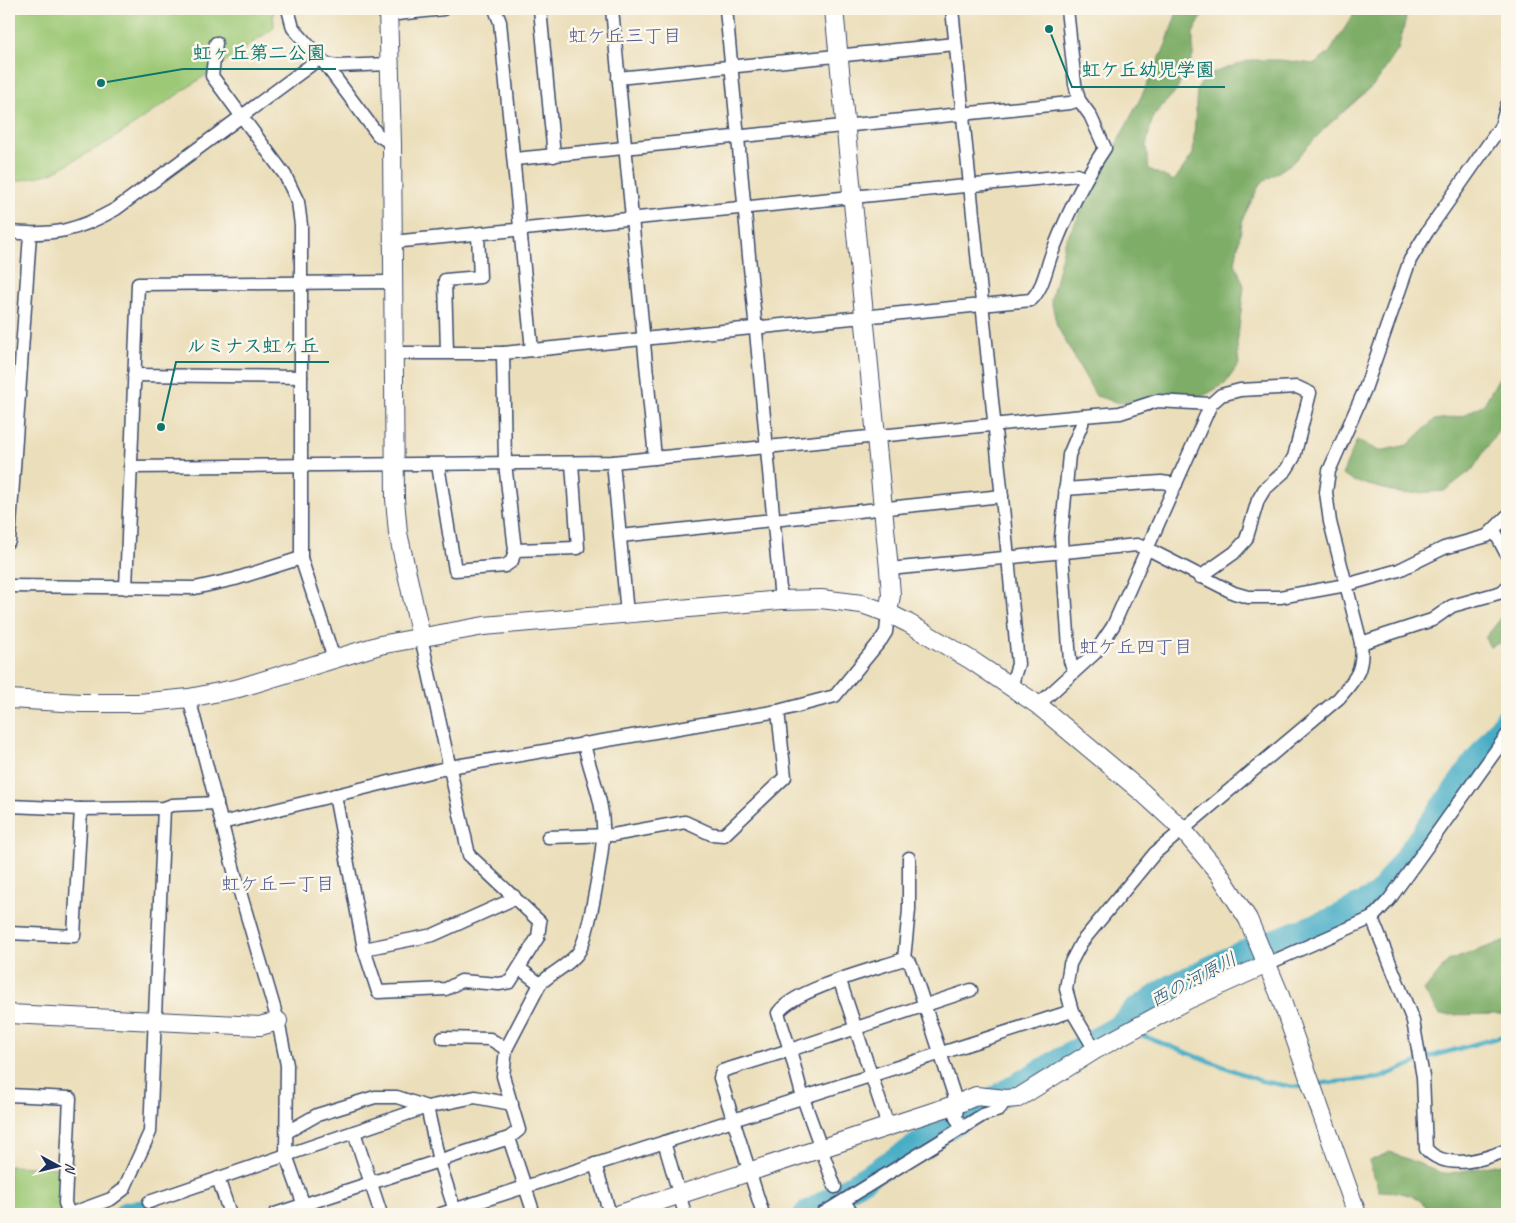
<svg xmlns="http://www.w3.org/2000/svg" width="1516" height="1223" font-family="Caveat,'Klee One',sans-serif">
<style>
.green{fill:#9dc976;stroke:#5c7c6a}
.forest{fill:#7ead67;stroke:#4c6e62}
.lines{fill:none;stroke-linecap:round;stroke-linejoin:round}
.stream{stroke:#46adc6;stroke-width:4.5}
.river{stroke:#46adc6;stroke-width:25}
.street-casing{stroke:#3a496c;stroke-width:15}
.secondary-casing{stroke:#3a496c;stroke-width:20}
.street{stroke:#fff;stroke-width:12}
.secondary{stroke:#fff;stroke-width:18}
.labels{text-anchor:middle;stroke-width:5;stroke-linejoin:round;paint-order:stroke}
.neighbourhood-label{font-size:19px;fill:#515a91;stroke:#fbf7ec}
.water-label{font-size:19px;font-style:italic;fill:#2a5b82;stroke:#fbf7ec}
.leader{fill:none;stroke:#0f766e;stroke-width:2}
.callout-dot{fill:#0f766e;stroke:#fbf7ec;stroke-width:2}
.callout-label{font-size:19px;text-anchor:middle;font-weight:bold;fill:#0f766e;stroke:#fbf7ec;stroke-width:5;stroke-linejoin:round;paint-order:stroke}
</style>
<rect width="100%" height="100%" fill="#fbf7ec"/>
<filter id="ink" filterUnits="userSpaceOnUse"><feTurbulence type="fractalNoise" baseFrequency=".02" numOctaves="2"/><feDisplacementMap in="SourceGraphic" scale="10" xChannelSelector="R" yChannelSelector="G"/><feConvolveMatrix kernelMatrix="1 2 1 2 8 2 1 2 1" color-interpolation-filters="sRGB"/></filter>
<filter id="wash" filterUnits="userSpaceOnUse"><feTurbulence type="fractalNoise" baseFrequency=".0096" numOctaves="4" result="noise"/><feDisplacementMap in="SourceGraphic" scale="20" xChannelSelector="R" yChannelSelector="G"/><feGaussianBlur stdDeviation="1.12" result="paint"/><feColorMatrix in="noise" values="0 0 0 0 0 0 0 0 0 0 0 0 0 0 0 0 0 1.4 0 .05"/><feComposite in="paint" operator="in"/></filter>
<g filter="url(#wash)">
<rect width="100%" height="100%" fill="#ebdeba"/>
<!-- green -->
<g class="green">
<polygon points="9,9 273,9 274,28 113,139 52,173 9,183"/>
<polygon points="9,1166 62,1168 61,1212 55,1214 9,1214"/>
</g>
<!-- forest -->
<g class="forest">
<polygon points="1178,9 1206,9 1193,33 1193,56 1176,91 1153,116 1146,146 1149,169 1174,181 1193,154 1197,89 1207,75 1250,60 1280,60 1315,64 1329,53 1357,9 1406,9 1406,18 1398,50 1375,84 1325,128 1292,163 1260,184 1243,218 1235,263 1244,286 1237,345 1239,364 1225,384 1201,397 1159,397 1119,403 1096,396 1057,326 1051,300 1065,242 1140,99 1165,47"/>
<polygon points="1507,355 1507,416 1473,469 1444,491 1404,494 1353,481 1342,475 1357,440 1379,451 1408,445 1434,420 1462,416 1484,404 1501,374"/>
<polygon points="1507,611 1507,640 1490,647 1485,638"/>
<polygon points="1507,940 1507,1014 1440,1015 1424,991 1448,961"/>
<path d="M1390 1152 1445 1174 1507 1163V1214H1429C1423 1193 1397 1192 1379 1191L1369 1161Z"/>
</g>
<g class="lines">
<!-- stream -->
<g class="stream">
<polyline points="1136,1033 1261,1081 1293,1087 1306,1085"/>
<polyline points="1314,1084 1380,1078 1429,1057 1507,1035"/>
</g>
<!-- river -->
<g class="river">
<polyline points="126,1214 144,1212 149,1214"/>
<path d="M806 1214C910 1151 1012 1086 1119 1027L1135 1011 1173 986 1240 954 1334 919 1378 896 1507 719"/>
</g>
</g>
</g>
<g filter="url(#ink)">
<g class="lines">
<!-- street casing -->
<g class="street-casing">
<g id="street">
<polyline points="288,9 293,28 325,64 337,66 390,64"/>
<polyline points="495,9 500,22 532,350"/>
<polyline points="540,9 554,156"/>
<polyline points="612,9 655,458"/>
<polyline points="726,9 781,600"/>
<polyline points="952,9 1008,557 1018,664 1011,687"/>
<polyline points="388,15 443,9"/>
<polyline points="216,43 212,76 285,175 298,202 301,225 301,558 334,659"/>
<polyline points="325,64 378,135 392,144"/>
<polyline points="618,78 955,44"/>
<polyline points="515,159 1070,103 1079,100"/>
<path d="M9 232C54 236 77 231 116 209L319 59"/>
<polyline points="392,242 1077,175 1085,178"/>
<polyline points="447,352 445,280 480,277 478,235"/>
<path d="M394 353H503L1031 300C1045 286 1046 266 1054 248 1068 213 1084 179 1105 148L1090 115 1079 100 1075 84 1067 9"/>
<polyline points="134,375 301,377"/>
<polyline points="1083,416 1120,413 1157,401 1211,404"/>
<polyline points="613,462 627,614"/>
<polyline points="438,465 455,570 505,566 512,561 515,550 505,463 503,353"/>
<polyline points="130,467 613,462 1083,416 1082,424 1069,455 1061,538 1070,661 1074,670"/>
<polyline points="1065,489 1161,482 1176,484"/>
<polyline points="1494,530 1507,555"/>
<polyline points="620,536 1002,496"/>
<polyline points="9,541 30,234"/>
<polyline points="515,550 578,548 572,463"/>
<polyline points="889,569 1137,545 1148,549 1234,593 1248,597 1280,597 1346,585 1399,570 1444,548 1487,536 1507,516"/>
<polyline points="9,586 195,588 235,579 301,558"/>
<polyline points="126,588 138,284 393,282"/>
<polyline points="1361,643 1432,620 1452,606 1502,592 1507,587"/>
<polyline points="189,698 237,882 278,1021 287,1065 286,1155 307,1214"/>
<polyline points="1038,705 1095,653 1113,626 1211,404 1221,395 1240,390 1297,387 1310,393 1294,457 1286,470 1264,490 1258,500 1246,540 1234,553 1200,577"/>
<polyline points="335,795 364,949 378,992 446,989 461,981 499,984 510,982 538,937 540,922 469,855 421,637"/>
<polyline points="9,806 81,809 164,808 172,805 217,803"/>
<polyline points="222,823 450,767 778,711 835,696 881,640 886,632 888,613"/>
<polyline points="548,837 613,835 685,822 711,834 724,835 785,777 778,711"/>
<path d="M1372 918 1413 1021 1423 1077 1426 1149C1446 1171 1483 1160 1507 1150"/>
<polyline points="9,933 74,936 81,809"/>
<polyline points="364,949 433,935 509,901 514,896"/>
<path d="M904 959C875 969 794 989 778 1013L790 1050 971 990"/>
<polyline points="904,959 911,964 957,1104 956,1118 963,1128"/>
<polyline points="904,959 909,910 909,858"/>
<polyline points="1267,964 1372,918 1389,900 1507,735"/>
<polyline points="519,968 540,984"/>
<polyline points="840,981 888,1126"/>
<polyline points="443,1038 490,1039 506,1049"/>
<path d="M1095 1050 1072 1011 1066 989 1070 964 1081 943 1155 853 1339 698C1356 678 1364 670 1361 643L1330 522 1326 492 1329 471 1365 389 1410 260 1427 232 1501 126 1507 105"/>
<polyline points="9,1095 70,1098 65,1203 69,1214"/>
<polyline points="287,1132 317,1115 375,1097 397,1097 427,1107 475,1097 512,1104"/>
<polyline points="354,1132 381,1214"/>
<polyline points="509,1138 534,1214"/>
<polyline points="664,1142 685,1214"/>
<polyline points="595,1164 610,1214"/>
<polyline points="218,1178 230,1214"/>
<polyline points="844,1201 852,1214"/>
<polyline points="149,1202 427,1107 439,1161 456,1214"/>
<polyline points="70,1214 111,1199 124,1189 150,1132 164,808"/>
<path d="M275 1214 509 1138 519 1130 503 1076 506 1049 540 984C552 972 567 967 578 953 589 938 605 845 603 825 602 796 589 770 584 743"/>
<polyline points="441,1214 1072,1011"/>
<polyline points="763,1214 720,1078 722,1071 790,1050 803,1098 835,1187"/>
<polyline points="822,1214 983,1115 999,1110 1006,1099"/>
</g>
</g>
<!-- secondary casing -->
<g class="secondary-casing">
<g id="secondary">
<polyline points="388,9 392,144 395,499 398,533 421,637"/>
<polyline points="834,9 889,569 891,595 888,613"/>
<polyline points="9,699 81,703 139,703 189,698 239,688 380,645 484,626 781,600 821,599 862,604 888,613 908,623 971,660 1038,705 1143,793 1182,829 1218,872 1248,919 1279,993 1357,1214"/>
<polyline points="9,1014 260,1026 278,1021"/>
<polyline points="620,1214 957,1104 976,1096 1006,1099 1018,1098 1095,1050 1187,1000 1267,964"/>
</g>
</g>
<!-- street -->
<use href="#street" class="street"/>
<!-- secondary -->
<use href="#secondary" class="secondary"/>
</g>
</g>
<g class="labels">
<!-- neighbourhood labels -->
<g class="neighbourhood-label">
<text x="625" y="42">虹ケ丘三丁目</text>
<text x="1136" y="653">虹ケ丘四丁目</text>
<text x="278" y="890">虹ケ丘一丁目</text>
</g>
<!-- water labels -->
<g class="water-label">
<text transform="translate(1193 979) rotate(-28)" y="7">西の河原川</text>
</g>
</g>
<!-- callouts -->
<path class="leader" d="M101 83L183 69H336M1049 29L1072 87H1225M161 427L176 362H329"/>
<g class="callout-dot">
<circle cx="101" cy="83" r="5"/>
<circle cx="1049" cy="29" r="5"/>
<circle cx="161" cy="427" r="5"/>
</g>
<g class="callout-label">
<text x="259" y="59">虹ヶ丘第二公園</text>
<text x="1148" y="76">虹ケ丘幼児学園</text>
<text x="253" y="352">ルミナス虹ヶ丘</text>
</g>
<!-- margin -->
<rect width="1516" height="1223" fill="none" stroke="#fbf7ec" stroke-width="30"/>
<!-- north arrow -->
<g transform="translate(58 1166) rotate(97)" stroke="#fbf7ec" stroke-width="4" paint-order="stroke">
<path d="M0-4L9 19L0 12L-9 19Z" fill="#1b2f5e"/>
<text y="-8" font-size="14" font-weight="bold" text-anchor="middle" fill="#1b2f5e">N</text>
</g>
</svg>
